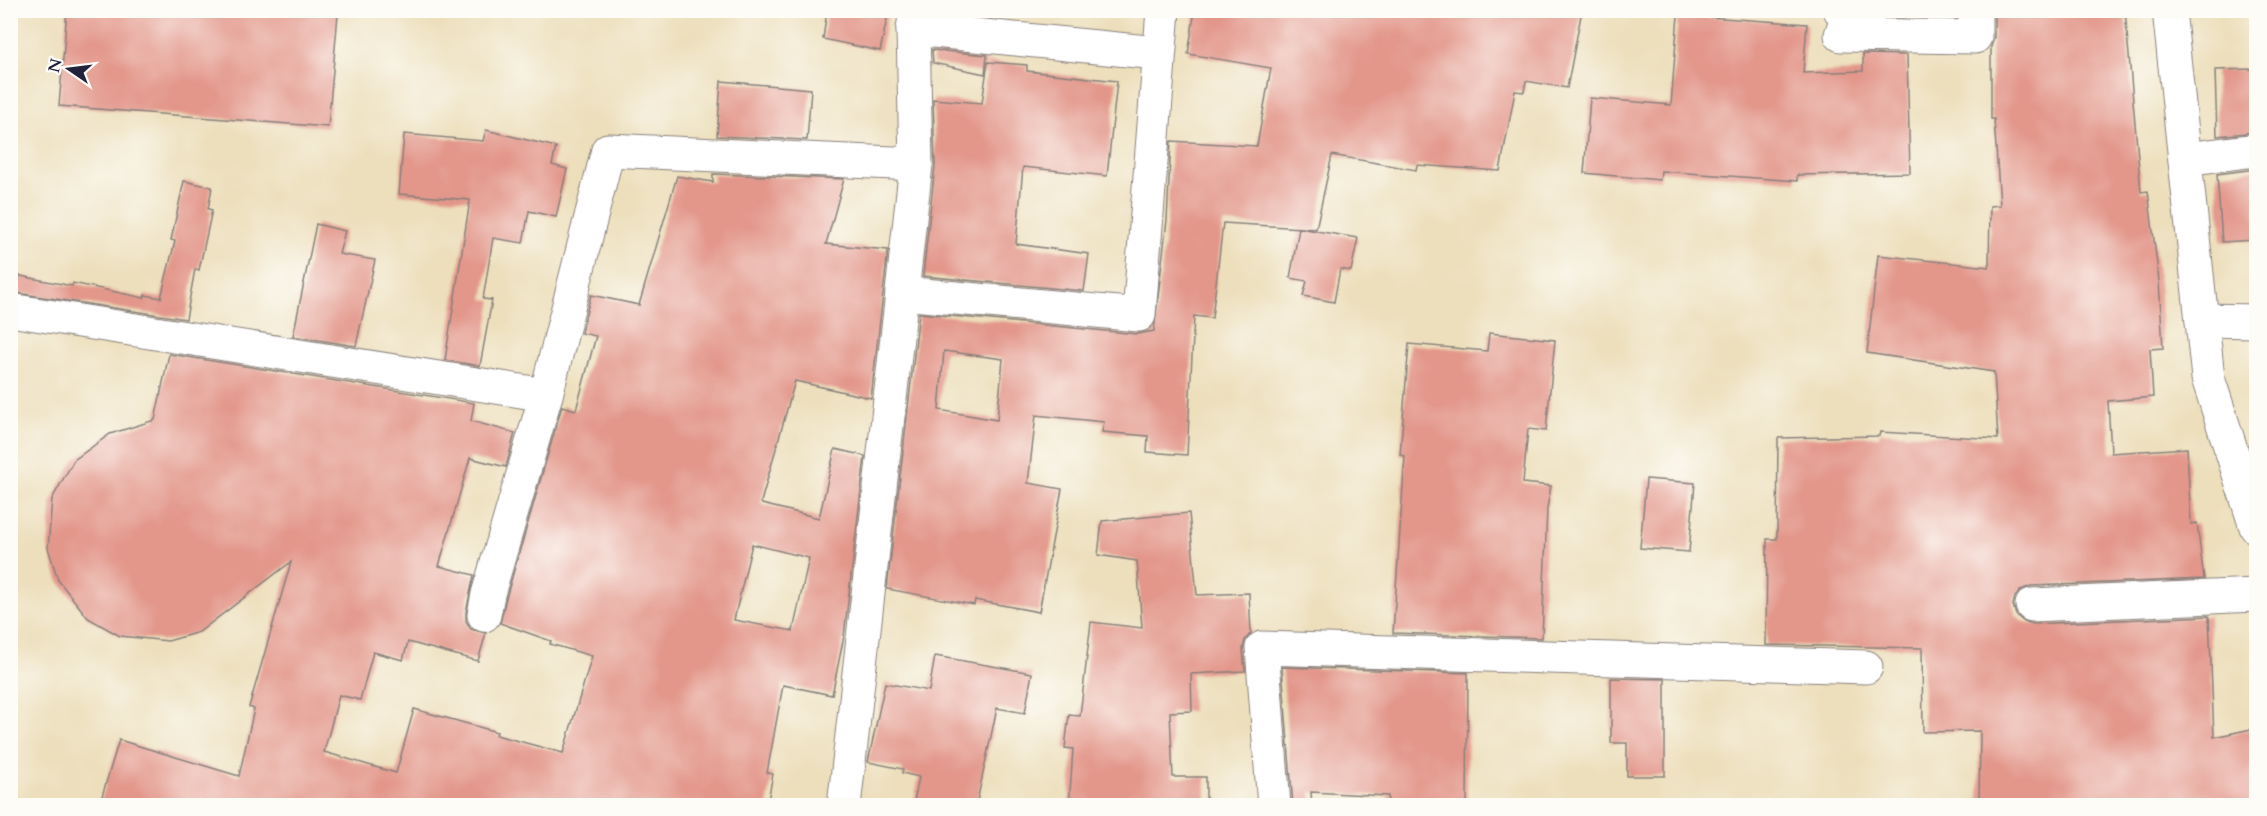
<svg xmlns="http://www.w3.org/2000/svg" width="2267" height="816" font-family="Cardo,serif">
<style>
.building{fill:#e3968a;fill-rule:evenodd}
.lines{fill:none;stroke-linecap:round;stroke-linejoin:round}
.minor-casing{stroke:#88807c;stroke-width:35}
.tertiary-casing{stroke:#88807c;stroke-width:35}
.minor{stroke:#fff;stroke-width:33}
.tertiary{stroke:#fff;stroke-width:33}
</style>
<rect width="100%" height="100%" fill="#fdfcf7"/>
<filter id="ink" filterUnits="userSpaceOnUse"><feTurbulence type="fractalNoise" baseFrequency=".0167" numOctaves="2"/><feDisplacementMap in="SourceGraphic" scale="12" xChannelSelector="R" yChannelSelector="G"/><feConvolveMatrix kernelMatrix="1 2 1 2 8 2 1 2 1" color-interpolation-filters="sRGB"/></filter>
<filter id="wash" filterUnits="userSpaceOnUse"><feTurbulence type="fractalNoise" baseFrequency=".008" numOctaves="4" result="noise"/><feDisplacementMap in="SourceGraphic" scale="24" xChannelSelector="R" yChannelSelector="G"/><feGaussianBlur stdDeviation="1.35" result="paint"/><feColorMatrix in="noise" values="0 0 0 0 0 0 0 0 0 0 0 0 0 0 0 0 0 1.4 0 .05"/><feComposite in="paint" operator="in"/></filter>
<g filter="url(#wash)">
<rect width="100%" height="100%" fill="#eddfbc"/>
<g id="blocks">
<!-- building -->
<g class="building">
<polygon points="67,10 289,10 338,14 328,127 59,106"/>
<polygon points="827,10 889,10 880,51 823,39"/>
<polygon points="934,10 994,10 993,18"/>
<path d="M1195 10H1582L1567 88 1526 81 1524 92 1515 91 1500 171 1417 165 1416 170 1332 155 1316 229 1223 223 1212 318 1194 316 1187 455 1147 452 1148 436 1102 432 1104 422 1036 415 1028 483 1062 489 1039 612 975 600 974 605 887 589 919 313 1137 334 1154 331 1167 220 1171 141 1257 146 1271 68 1188 54ZM944 351 1003 359 997 420 939 410Z"/>
<rect x="1867" y="10" width="39" height="7"/>
<polygon points="1994,10 2125,10 2141,192 2148,191 2159,281 2163,348 2150,349 2153,397 2108,401 2111,453 2187,448 2191,524 2197,523 2204,579 2031,586 2021,590 2015,597 2013,605 2016,615 2023,621 2033,624 2209,616 2214,737 2256,728 2256,806 1979,806 1980,731 1923,732 1922,648 1766,645 1767,539 1777,539 1778,438 1879,436 1880,432 1998,439 1994,372 1867,353 1878,255 1989,267 1990,206 2000,205 1994,119 1991,119 1991,47 1994,37"/>
<polygon points="1678,15 1807,24 1803,73 1863,71 1863,54 1907,55 1910,173 1797,175 1797,181 1661,171 1660,180 1584,173 1590,98 1671,105"/>
<polygon points="932,50 987,55 985,74 933,63"/>
<polygon points="988,62 1027,65 1027,71 1117,81 1107,176 1023,167 1016,244 1089,254 1084,291 923,276 935,166 933,99 982,103"/>
<polygon points="2256,69 2256,132 2217,136 2215,70"/>
<polygon points="721,81 811,89 807,140 717,136"/>
<polygon points="486,130 556,147 552,165 567,169 556,217 529,211 523,243 493,238 483,299 492,300 480,366 445,360 470,200 399,194 404,134 483,141"/>
<polygon points="2256,169 2256,240 2222,242 2217,174"/>
<path d="M713 174 844 179 826 244 888 250 871 398 795 381 761 502 762 504 819 518 835 449 865 456 844 636 832 695 783 685 767 773 773 774 767 806H99L119 740 239 776 254 709 249 707 291 562 199 632 168 641 120 636 88 618 58 580 48 548 52 499 74 460 110 434 155 420 169 354 474 403 471 421 515 433 506 467 470 458 439 566 474 575 466 612V621L471 629 486 633 478 661 408 642 403 660 373 652 360 700 339 695 324 752 396 773 414 709 497 732 496 735 563 753 592 656 550 644 551 641 500 623 506 598 562 406 576 410 596 336 581 333 591 295 639 305 677 176 713 182ZM752 544 809 558 793 631 734 620Z"/>
<polygon points="184,181 212,187 208,209 212,210 199,270 195,269 186,319 10,292 10,274 72,286 73,283 144,298 145,295 161,298 175,241 171,240"/>
<polygon points="316,224 345,231 339,254 375,260 356,346 293,336"/>
<polygon points="1299,228 1358,238 1351,271 1340,269 1334,302 1303,296 1307,281 1290,278"/>
<polygon points="1489,333 1555,340 1546,431 1528,429 1523,483 1551,486 1547,508 1542,638 1393,633 1405,456 1400,455 1409,344 1487,351"/>
<polygon points="1646,479 1695,483 1689,552 1640,548"/>
<polygon points="1189,513 1197,595 1249,593 1251,633 1245,640 1243,649 1245,671 1191,674 1192,711 1170,712 1173,777 1206,777 1206,806 1069,806 1073,749 1065,748 1069,715 1080,716 1091,622 1142,628 1137,561 1098,555 1102,521"/>
<polygon points="935,656 1032,673 1025,713 997,708 976,806 913,806 919,777 902,773 903,769 868,762 885,683 929,691"/>
<polygon points="1282,667 1468,673 1467,806 1388,806 1388,796 1311,792 1312,806 1293,806"/>
<polygon points="1611,678 1665,679 1665,776 1627,776 1627,743 1611,743"/>
</g>
</g>
</g>
<g filter="url(#ink)">
<use href="#blocks" fill-opacity="0" stroke="#88807c" stroke-width="1.5"/>
<g class="lines">
<!-- minor casing -->
<g class="minor-casing">
<g id="minor">
<polyline points="1840,10 1849,11 1841,35 1975,37 1975,10"/>
<polyline points="913,29 1158,53"/>
<polyline points="2185,159 2256,150"/>
<polyline points="916,164 913,29 916,10"/>
<polyline points="10,310 546,395 608,150 916,164 902,293 1139,315 1163,10"/>
<polyline points="2202,320 2256,321"/>
<polyline points="2032,605 2256,595"/>
<polyline points="484,615 488,594 546,395"/>
<polyline points="844,806 902,293"/>
<polyline points="1274,806 1262,648 1866,667"/>
</g>
</g>
<!-- tertiary casing -->
<g class="tertiary-casing">
<polyline id="tertiary" points="2169,10 2208,378 2256,527"/>
</g>
<!-- minor -->
<use href="#minor" class="minor"/>
<!-- tertiary -->
<use href="#tertiary" class="tertiary"/>
</g>
</g>
<!-- margin -->
<rect width="2267" height="816" fill="none" stroke="#fdfcf7" stroke-width="36"/>
<!-- north arrow -->
<g transform="translate(69 69) rotate(284)" stroke="#fdfcf7" stroke-width="4.5" paint-order="stroke">
<path d="M0-4.5L10 22L0 15L-10 22Z" fill="#22223b"/>
<text y="-9" font-size="16" font-weight="bold" text-anchor="middle" fill="#22223b">N</text>
</g>
</svg>
